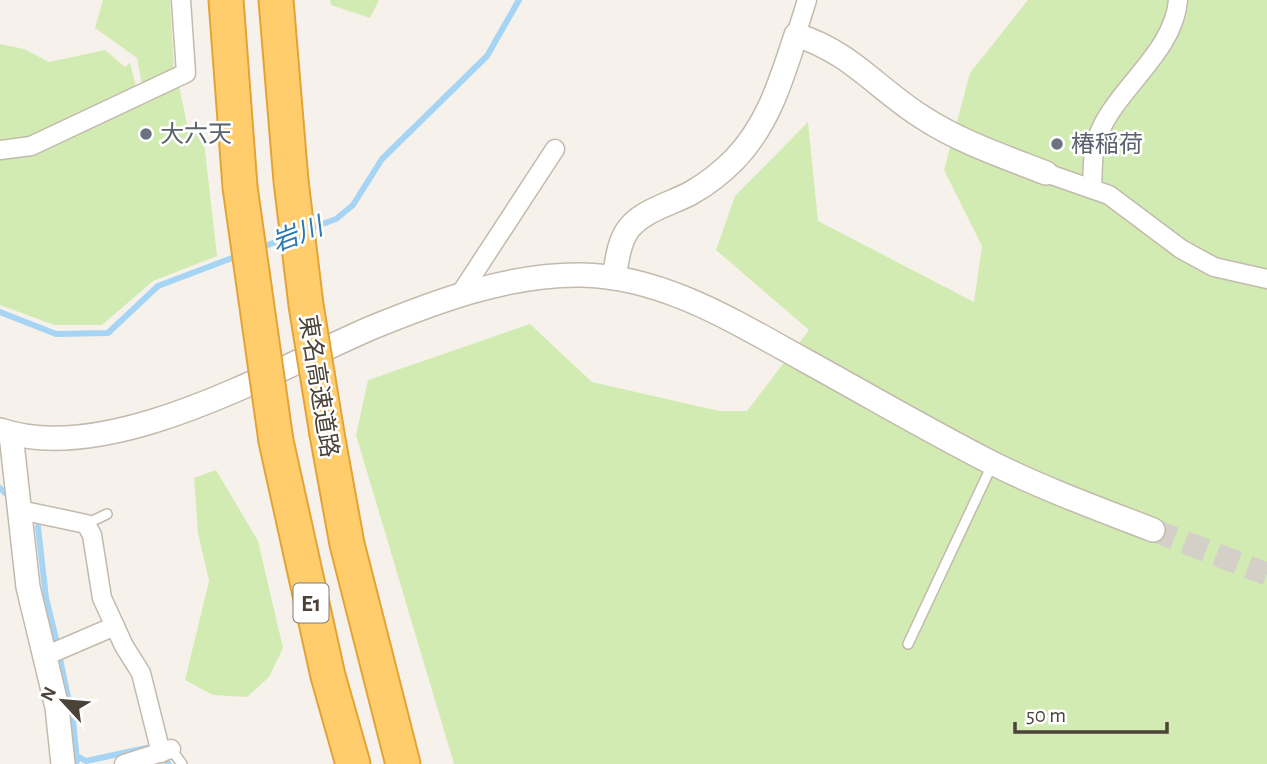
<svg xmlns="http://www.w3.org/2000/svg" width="1267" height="764" font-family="'Alegreya Sans','Noto Sans JP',sans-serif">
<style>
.green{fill:#d2ebb2}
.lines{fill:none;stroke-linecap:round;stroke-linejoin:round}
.stream{stroke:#a6d4f4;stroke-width:6}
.tertiary-tunnel{stroke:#d4cfc7;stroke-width:23;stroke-dasharray:23 11;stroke-linecap:butt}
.service-casing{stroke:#c2baac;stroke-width:12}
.minor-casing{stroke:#c2baac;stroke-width:21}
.tertiary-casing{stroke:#c2baac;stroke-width:26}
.motorway-casing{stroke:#e4a336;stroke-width:37}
.service{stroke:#fff;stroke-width:9}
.minor{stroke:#fff;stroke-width:18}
.tertiary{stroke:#fff;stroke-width:23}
.motorway{stroke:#ffcd6c;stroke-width:33}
.motorway-bridge-casing{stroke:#e4a336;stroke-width:37;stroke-linecap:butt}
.motorway-bridge{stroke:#ffcd6c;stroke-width:33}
.worship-dot{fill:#6b7280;stroke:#fff;stroke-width:2.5}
.labels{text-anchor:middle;stroke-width:5;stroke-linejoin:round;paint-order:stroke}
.shield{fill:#fff;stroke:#817b74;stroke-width:2}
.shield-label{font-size:23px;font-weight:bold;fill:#4b4338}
.worship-label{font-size:24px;fill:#5b616d;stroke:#fff;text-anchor:start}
.street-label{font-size:24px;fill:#4b4338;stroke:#fff}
.water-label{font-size:26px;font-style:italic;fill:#2a7ab3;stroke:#fff}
</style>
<rect width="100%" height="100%" fill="#f6f2eb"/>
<!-- green -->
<g class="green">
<polygon points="103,0 170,0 174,69 142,85 137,58 95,28"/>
<polygon points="330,0 379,0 370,18 331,5"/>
<polygon points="1028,0 1267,0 1267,764 454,764 356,435 368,380 530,324 592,382 719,411 747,411 809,330 716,250 735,196 808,122 818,221 974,302 982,246 944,170 970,73"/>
<polygon points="0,44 24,49 49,62 105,50 125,67 130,63 137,90 27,139 0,143"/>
<polygon points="179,86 189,133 203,133 217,256 153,281 102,325 54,325 0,305 0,159 21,157"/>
<polygon points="216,470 258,541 283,648 269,677 247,697 213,695 185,680 209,581 198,533 194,478"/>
</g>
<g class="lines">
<!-- stream -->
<g class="stream">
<polyline points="306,230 336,219 353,205 382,159 487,56 519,0"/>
<polyline points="260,248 289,237"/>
<polyline points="0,312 56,334 108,333 158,286 240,255"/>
<polyline points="0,488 5,493"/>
<polyline points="38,527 46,598 57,643"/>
<polyline points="60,659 73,720 77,761"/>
<polyline points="77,756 86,761 151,747"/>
<polyline points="166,761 169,764"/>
</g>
<!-- tertiary-tunnel -->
<polyline class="tertiary-tunnel" points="1153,530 1267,574"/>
<!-- service casing -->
<g class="service-casing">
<g id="service">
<polyline points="86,524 107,514"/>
<polyline points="908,644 992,465"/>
<polyline points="171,749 182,764"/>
</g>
</g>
<!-- minor casing -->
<g class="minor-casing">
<g id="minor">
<polyline points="796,35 807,0"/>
<polyline points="0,150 31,146 186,73 181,0"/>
<polyline points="1046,173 1109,195 1181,249 1214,267 1267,279"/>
<path d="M1092 189C1093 175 1092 159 1095 146 1106 95 1174 56 1178 0"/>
<polyline points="459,296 555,149"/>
<polyline points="20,510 86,524 92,535 102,598 124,646 141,673 161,753"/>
<polyline points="45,656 115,626"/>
<polyline points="124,764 171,749"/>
</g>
</g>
<!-- tertiary casing -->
<g class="tertiary-casing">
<g id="tertiary">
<path d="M614 278C617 262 618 245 627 231 640 211 671 204 691 193 707 184 721 173 734 160 768 125 781 81 796 35 851 52 876 88 922 117 960 142 1005 157 1046 173"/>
<path d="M0 430C109 467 271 371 371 328 437 301 509 274 581 275 663 276 737 323 806 361 868 395 929 431 992 463 1044 489 1099 509 1153 530"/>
<polyline points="11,434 28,587 57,707 63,764"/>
</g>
</g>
<!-- motorway casing -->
<g class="motorway-casing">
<g id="motorway">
<polyline points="226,0 240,187"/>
<polyline points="276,0 291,181"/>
<polyline points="327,434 347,544 403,764"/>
<polyline points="276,441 328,676 353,764"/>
</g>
</g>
<!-- service -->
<use href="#service" class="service"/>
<!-- minor -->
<use href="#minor" class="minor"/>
<!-- tertiary -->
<use href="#tertiary" class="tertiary"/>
<!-- motorway -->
<use href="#motorway" class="motorway"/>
<!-- motorway-bridge casing -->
<g class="motorway-bridge-casing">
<g id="motorway-bridge">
<polyline points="291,181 306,305 327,434"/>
<polyline points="240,187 276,441"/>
</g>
</g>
<!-- motorway-bridge -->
<use href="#motorway-bridge" class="motorway-bridge"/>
</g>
<!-- markers -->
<g class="worship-dot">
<circle cx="146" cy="134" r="7"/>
<circle cx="1057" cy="144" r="7"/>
</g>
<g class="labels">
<!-- shield labels -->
<rect class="shield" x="293.5" y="583.5" width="35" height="39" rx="5"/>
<g class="shield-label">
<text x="311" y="611">E1</text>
</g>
<!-- worship labels -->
<g class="worship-label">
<text x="160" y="142">大六天</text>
<text x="1071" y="152">椿稲荷</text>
</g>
<!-- street labels -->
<g class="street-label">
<text transform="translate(319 386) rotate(81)" y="8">東名高速道路</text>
</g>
<!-- water labels -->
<g class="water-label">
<text transform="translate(297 234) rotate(-21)" y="9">岩川</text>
</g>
</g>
<!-- north arrow -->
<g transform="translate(63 701) rotate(296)" stroke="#ffffff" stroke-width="5" paint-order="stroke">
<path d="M0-5L12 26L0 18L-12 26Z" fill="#4b4338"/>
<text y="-10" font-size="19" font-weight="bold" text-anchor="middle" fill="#4b4338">N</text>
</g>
<!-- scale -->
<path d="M1015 722v10h152v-10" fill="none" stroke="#4b4338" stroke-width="3.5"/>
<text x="1026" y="722" font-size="21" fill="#4b4338" stroke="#ffffff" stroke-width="5" paint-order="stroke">50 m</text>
</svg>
